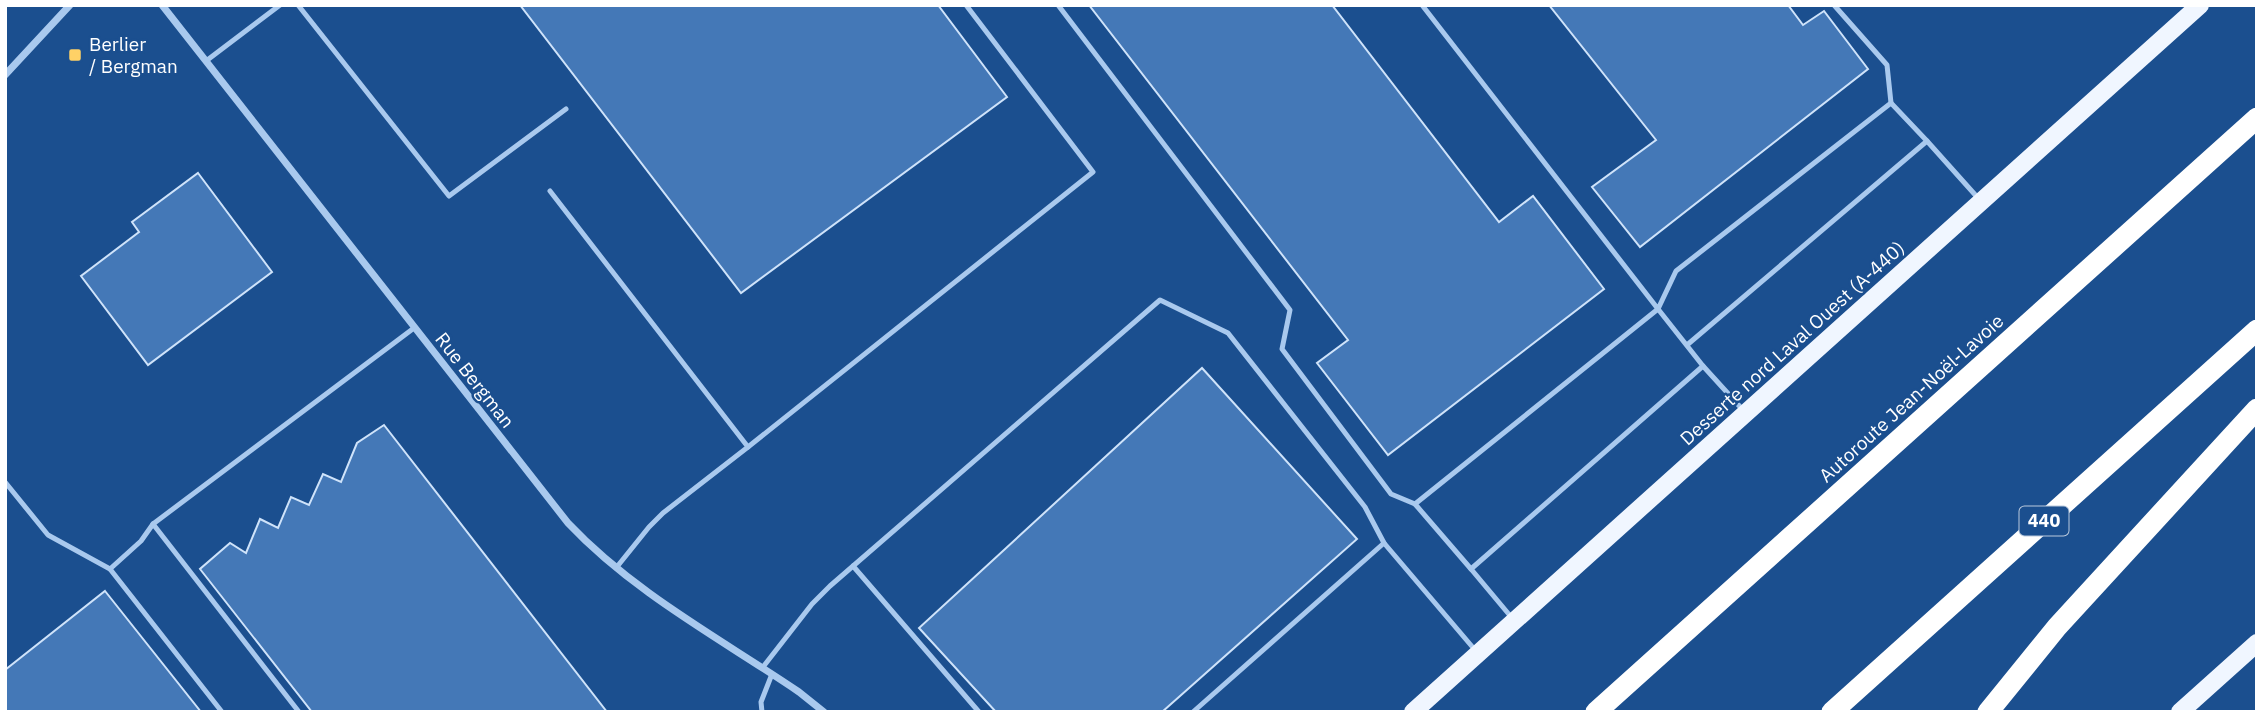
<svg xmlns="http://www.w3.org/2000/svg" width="2262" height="717" font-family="'IBM Plex Sans',sans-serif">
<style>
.building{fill:#4478b7;stroke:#cfe3fa;stroke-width:2}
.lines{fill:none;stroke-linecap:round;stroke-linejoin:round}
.lane{stroke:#a9c9ee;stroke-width:5}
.street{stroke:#a9c9ee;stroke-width:7}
.primary{stroke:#f0f6ff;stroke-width:18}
.highway{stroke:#fff;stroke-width:21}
.poi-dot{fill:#ffd166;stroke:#1b4f8f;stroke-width:2.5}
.labels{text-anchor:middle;stroke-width:5;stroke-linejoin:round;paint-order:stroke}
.shield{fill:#1b4f8f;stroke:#bbcadd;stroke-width:2}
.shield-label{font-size:18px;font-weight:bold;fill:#fff}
.poi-label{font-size:19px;fill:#fff;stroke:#1b4f8f;text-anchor:start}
.street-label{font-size:19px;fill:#fff;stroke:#1b4f8f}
</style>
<rect width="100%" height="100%" fill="#1b4f8f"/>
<!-- building -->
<g class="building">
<polygon points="520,5 938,5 1007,97 741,293"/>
<polygon points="1089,5 1332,5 1499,222 1533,196 1604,289 1388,455 1317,363 1348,340"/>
<polygon points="1549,5 1788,5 1803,25 1824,11 1868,69 1640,247 1592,187 1656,140"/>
<polygon points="198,173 272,272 148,365 81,276 139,232 132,222"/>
<polygon points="1202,368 1357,539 1162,712 996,712 919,628"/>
<polygon points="384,425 607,712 312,712 200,569 230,543 246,553 260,519 278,528 291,497 309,505 323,474 341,482 357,443"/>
<polygon points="105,591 201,712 5,712 5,670"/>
</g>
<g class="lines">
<!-- lane -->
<g class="lane">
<polyline points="298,5 449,196 566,109"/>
<polyline points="1058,5 1290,310 1282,349 1391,494 1415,504"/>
<polyline points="1422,5 1658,309 1676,271 1891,103 1927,141"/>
<polyline points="1834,5 1887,65 1891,103"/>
<polyline points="206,61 280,5"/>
<polyline points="550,191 748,447 663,513 649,527 616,568"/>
<polyline points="1687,345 1927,141 1978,198"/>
<polyline points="748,447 1093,172 966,5"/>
<polyline points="5,482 48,535 110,569"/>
<polyline points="153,524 141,541 110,569 222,712"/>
<polyline points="853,566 979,712"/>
<polyline points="1471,569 1415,504 1658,309 1703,366"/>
<polyline points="1512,618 1471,569 1703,366 1743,410"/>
<polyline points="763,667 812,604 830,586 1160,300 1228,333 1365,507 1384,543"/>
<polyline points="299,712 153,524 414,328"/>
<polyline points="762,712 761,702 772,674"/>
<polyline points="1193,712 1384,543 1475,650"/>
</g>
<!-- street -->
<g class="street">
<path d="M162 5 568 523C634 593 721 639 799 692L824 712"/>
<polyline points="5,75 70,5"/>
</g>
<!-- primary -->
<g class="primary">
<polyline points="1413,712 2200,5"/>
<polyline points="2180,712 2257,643"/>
</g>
<!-- highway -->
<g class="highway">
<polyline points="1596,712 2257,118"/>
<polyline points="1832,712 2257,330"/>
<polyline points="1988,712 2057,627 2257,409"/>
</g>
</g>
<!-- markers -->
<rect class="poi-dot" x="68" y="48" width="14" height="14" rx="3.5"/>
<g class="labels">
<!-- shield labels -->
<rect class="shield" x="2019.5" y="506.5" width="49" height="29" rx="5"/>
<g class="shield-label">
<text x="2044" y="527">440</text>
</g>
<!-- poi labels -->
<g class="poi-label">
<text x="89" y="51">Berlier<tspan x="89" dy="22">/ Bergman</tspan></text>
</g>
<!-- street labels -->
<g class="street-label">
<text transform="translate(1792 343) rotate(-42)" y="7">Desserte nord Laval Ouest (A-440)</text>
<text transform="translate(475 380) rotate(52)" y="7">Rue Bergman</text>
<text transform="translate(1911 398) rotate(-42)" y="7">Autoroute Jean-Noël-Lavoie</text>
</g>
</g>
<!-- border -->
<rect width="2262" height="717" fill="none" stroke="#ffffff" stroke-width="14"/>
</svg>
